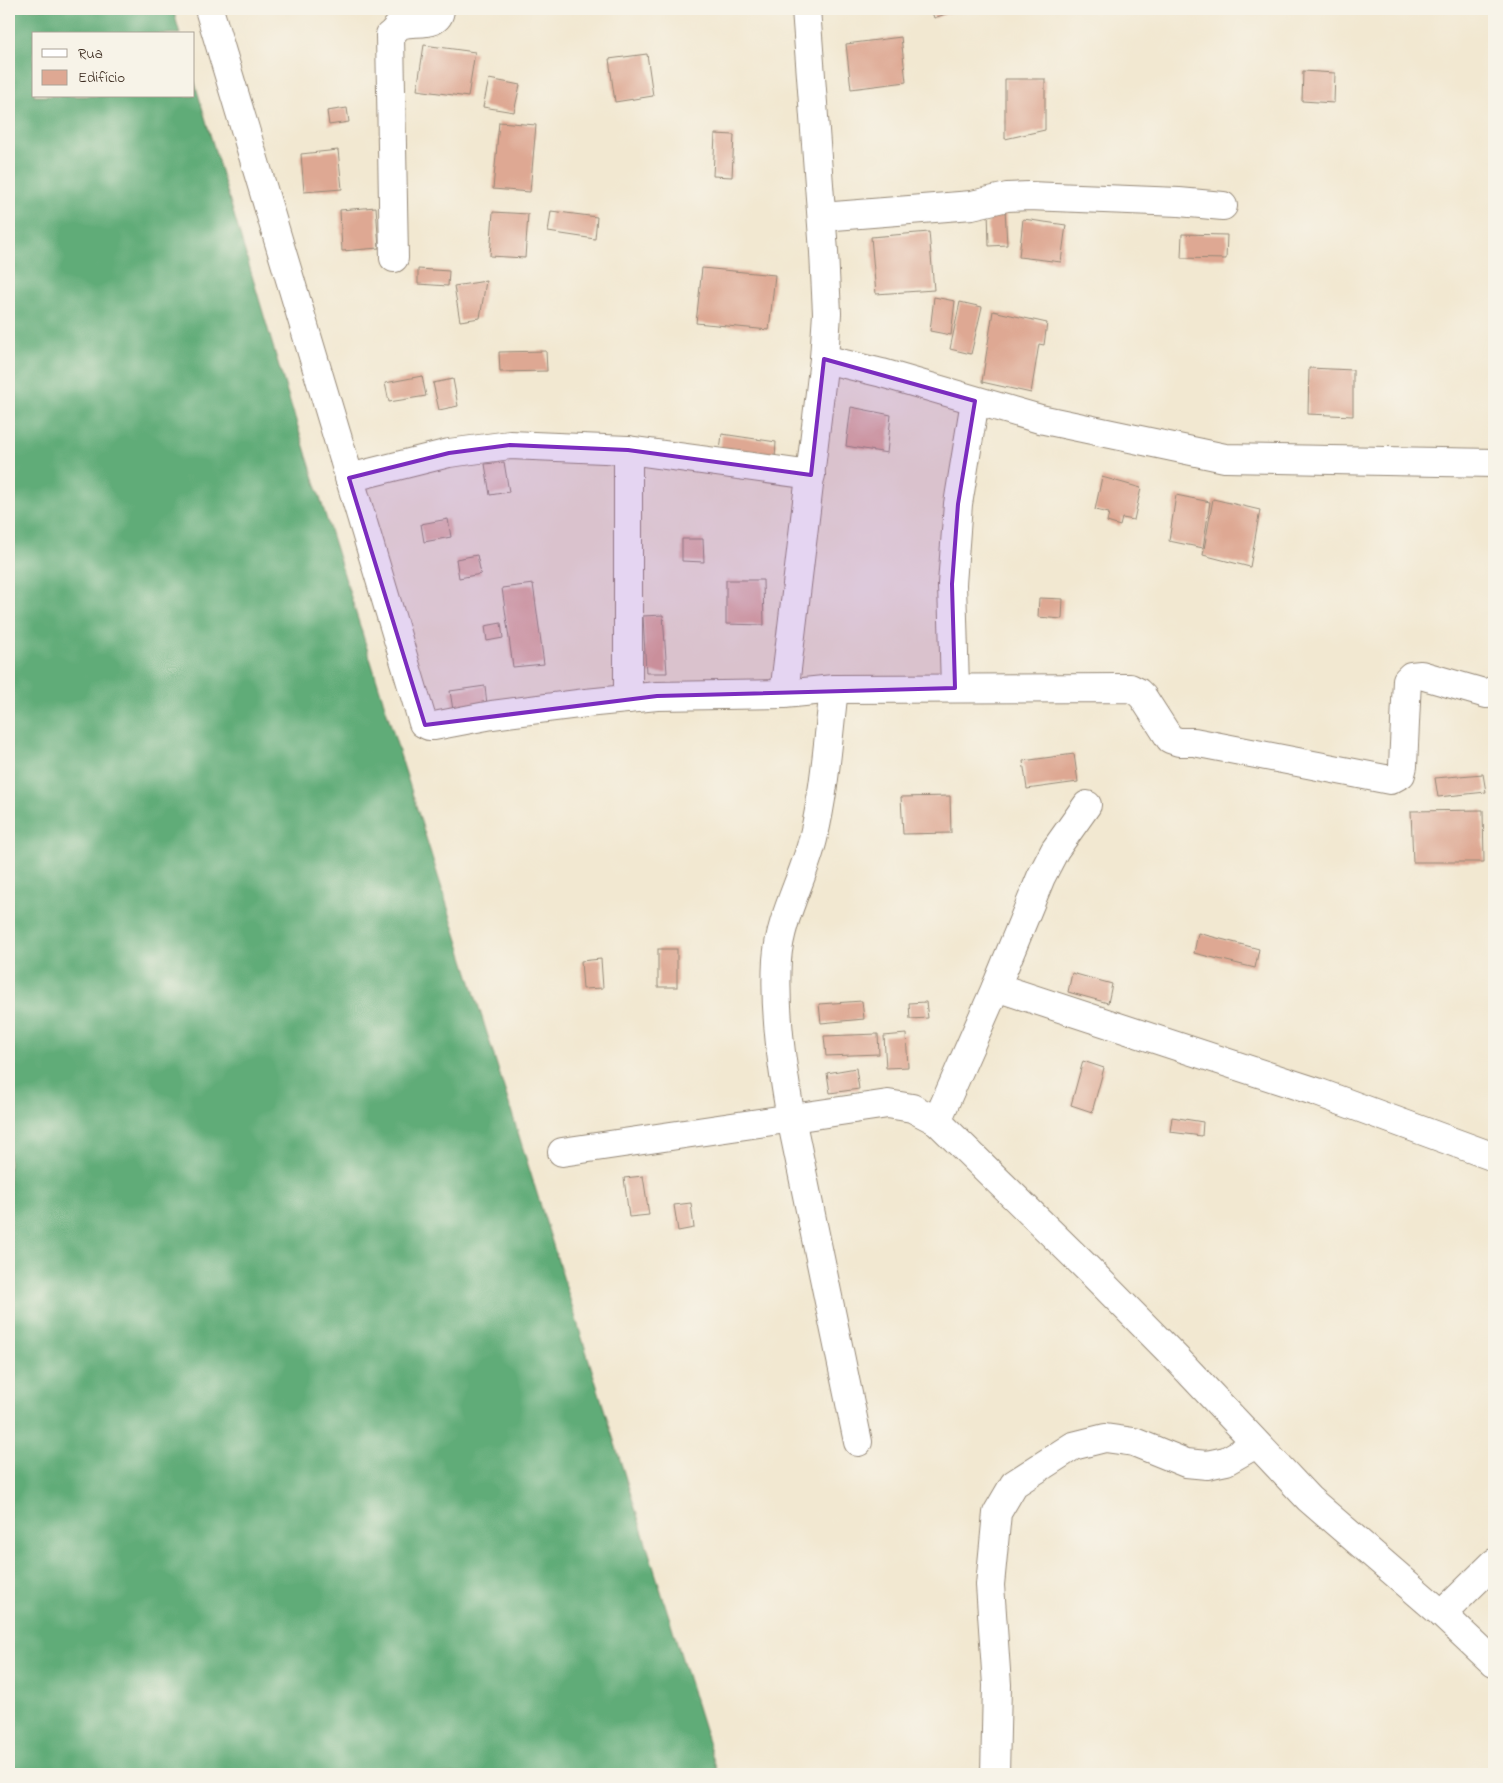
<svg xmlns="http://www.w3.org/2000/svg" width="1503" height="1783" font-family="'Indie Flower',sans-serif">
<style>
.forest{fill:#60ac78;stroke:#4e6b4b}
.building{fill:#dea893}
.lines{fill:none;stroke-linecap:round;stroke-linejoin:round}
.minor-casing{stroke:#968978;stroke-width:30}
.minor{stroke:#fff;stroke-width:28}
.marked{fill:#7b2cbf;fill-opacity:0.2;stroke:#7b2cbf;stroke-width:4;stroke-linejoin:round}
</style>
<rect width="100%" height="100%" fill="#f7f3e8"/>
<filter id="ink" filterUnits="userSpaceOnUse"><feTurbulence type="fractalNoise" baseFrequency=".02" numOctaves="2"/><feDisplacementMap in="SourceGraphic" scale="10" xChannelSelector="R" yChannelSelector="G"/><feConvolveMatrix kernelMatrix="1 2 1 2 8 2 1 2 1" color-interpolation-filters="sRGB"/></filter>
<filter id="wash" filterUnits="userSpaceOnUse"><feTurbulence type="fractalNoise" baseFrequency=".0096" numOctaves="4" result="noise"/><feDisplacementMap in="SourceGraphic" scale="20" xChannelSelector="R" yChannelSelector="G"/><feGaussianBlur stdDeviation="1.12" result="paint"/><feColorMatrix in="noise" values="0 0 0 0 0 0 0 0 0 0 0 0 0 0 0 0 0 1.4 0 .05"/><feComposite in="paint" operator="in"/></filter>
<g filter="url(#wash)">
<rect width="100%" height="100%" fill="#f2e8d1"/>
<!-- forest -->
<polygon class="forest" points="9,9 173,9 180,34 34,34 34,96 194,96 194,80 278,363 718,1774 9,1774"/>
<g id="blocks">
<!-- building -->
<g class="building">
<polygon points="931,9 960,9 934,18"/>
<polygon points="901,37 906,82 851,89 846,44"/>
<polygon points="424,45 475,52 468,97 417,90"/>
<polygon points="647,54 653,96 615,102 609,59"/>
<polygon points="1303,71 1335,73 1334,103 1302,101"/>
<polygon points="489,79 520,85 514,112 483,107"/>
<polygon points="1005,79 1045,79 1045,130 1005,139"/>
<polygon points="347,108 349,122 329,125 327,111"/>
<polygon points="499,122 536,125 530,192 493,189"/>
<polygon points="715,134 734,135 732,177 713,176"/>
<polygon points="338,150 342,189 304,192 301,154"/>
<polygon points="376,207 379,248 342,251 340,210"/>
<polygon points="1005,208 1007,245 989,246 988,209"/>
<polygon points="551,211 597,217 595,239 548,232"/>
<polygon points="493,212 528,214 525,258 490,256"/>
<polygon points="1023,219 1066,225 1061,262 1019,257"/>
<polygon points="929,232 934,290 876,294 871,237"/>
<polygon points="1182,234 1227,235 1226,259 1181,258"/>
<polygon points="702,268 775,275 769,330 696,323"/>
<polygon points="418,269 449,271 448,286 418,284"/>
<polygon points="486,281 480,318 460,321 454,286"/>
<polygon points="934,297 955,301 951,335 930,331"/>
<polygon points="960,302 982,307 971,354 950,349"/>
<polygon points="993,311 1047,323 1044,345 1039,344 1031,393 982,382"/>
<polygon points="546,351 547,371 500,372 499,352"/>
<polygon points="1309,368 1353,370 1353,416 1308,414"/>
<polygon points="422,376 426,396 389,402 385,383"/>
<polygon points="453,379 458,406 439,410 433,383"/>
<polygon points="851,407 891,415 887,453 846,446"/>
<polygon points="722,434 776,442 775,459 720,451"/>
<polygon points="504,462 509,492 490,495 485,464"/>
<polygon points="1102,477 1141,488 1134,520 1122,518 1120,526 1107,522 1109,513 1095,510"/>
<polygon points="1176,495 1210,502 1203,548 1169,541"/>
<polygon points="1213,499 1260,510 1250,567 1203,555"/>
<polygon points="448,519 451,537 424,542 421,524"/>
<polygon points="682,539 703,539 704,562 682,561"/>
<polygon points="477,555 481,574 459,578 456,559"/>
<polygon points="726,580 763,580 764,625 726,624"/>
<polygon points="533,584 544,664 513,667 502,588"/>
<polygon points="1039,598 1063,599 1062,619 1038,617"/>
<polygon points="663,615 667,673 646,673 643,616"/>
<polygon points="501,623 503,638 487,641 485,626"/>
<polygon points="485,686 487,705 453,710 450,691"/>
<polygon points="1074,754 1078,782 1027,789 1023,761"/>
<polygon points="1483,774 1486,792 1438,797 1435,778"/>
<polygon points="950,796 951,833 903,834 901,797"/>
<polygon points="1483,810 1484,862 1413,862 1411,811"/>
<polygon points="1198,933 1259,949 1255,968 1194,953"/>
<rect x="658" y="949" width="19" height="38"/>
<polygon points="601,959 603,988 583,989 581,961"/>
<polygon points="1072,973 1112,984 1108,1003 1068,992"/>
<polygon points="862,1001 864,1019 821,1023 819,1004"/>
<polygon points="926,1002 928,1018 910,1019 909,1003"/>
<polygon points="878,1034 879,1054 826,1056 824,1036"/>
<polygon points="906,1034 908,1067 886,1068 884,1036"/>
<polygon points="1083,1061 1104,1068 1092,1112 1071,1105"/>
<polygon points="856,1068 859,1089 830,1093 827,1073"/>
<polygon points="1172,1117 1203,1122 1202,1136 1170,1132"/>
<polygon points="643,1176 649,1215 629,1217 624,1178"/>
<polygon points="691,1203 694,1228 678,1231 674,1205"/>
</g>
</g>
</g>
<g filter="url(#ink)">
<use href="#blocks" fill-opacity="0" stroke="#968978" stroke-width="1"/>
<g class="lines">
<!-- minor casing -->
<g class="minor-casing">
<g id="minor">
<polyline points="209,9 423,723 429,726 434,726 492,715 586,703 657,696 784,694 834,689 1130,688 1138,692 1143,697 1170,739 1179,742 1194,742 1390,780 1401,774 1403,766 1407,680 1411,676 1421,675 1487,694 1494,690"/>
<polyline points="822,217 972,205 1007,197 1029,196 1179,202 1223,206"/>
<path d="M394 258 390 35C393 33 396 28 399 26 411 19 439 29 440 9"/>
<polyline points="824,359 882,373 1040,419 1225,458 1494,463"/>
<polyline points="628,450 628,699"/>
<polyline points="349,478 449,453 510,445 628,450 811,475"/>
<polyline points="955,688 952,584 958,504 975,401"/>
<path d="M834 689C828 739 825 790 813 839 803 880 780 917 777 960 774 1012 782 1067 791 1118L858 1442"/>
<polyline points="784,694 824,359 827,313 824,252 806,9"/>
<polyline points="996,987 1317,1092 1494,1157"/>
<polyline points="937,1121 996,987 1041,877 1055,850 1087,805"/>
<polyline points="562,1152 888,1104 912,1108 937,1121 1090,1271 1177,1359 1309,1499 1442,1614 1494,1663"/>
<polyline points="1442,1614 1494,1563"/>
<polyline points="995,1774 997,1685 990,1585 997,1513 1014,1484 1073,1446 1105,1438 1134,1442 1186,1463 1207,1465 1226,1461 1256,1444"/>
</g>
</g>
<!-- minor -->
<use href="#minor" class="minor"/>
</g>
</g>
<!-- marked area -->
<path class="marked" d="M824 359 975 401 958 504 952 584 955 688 657 696 425 725 349 478 449 453 510 445 628 450 811 475Z"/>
<!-- margin -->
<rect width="1503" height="1783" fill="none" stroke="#f7f3e8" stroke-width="30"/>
<!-- legend -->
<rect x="32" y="32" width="162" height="65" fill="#f7f3e8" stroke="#aca397"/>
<rect x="42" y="49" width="25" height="8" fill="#ffffff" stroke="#aca397"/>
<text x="78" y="58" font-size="15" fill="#3b2a1e">Rua</text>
<rect x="42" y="70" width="25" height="15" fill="#dea893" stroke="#aca397"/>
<text x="78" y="82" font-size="15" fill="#3b2a1e">Edifício</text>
</svg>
